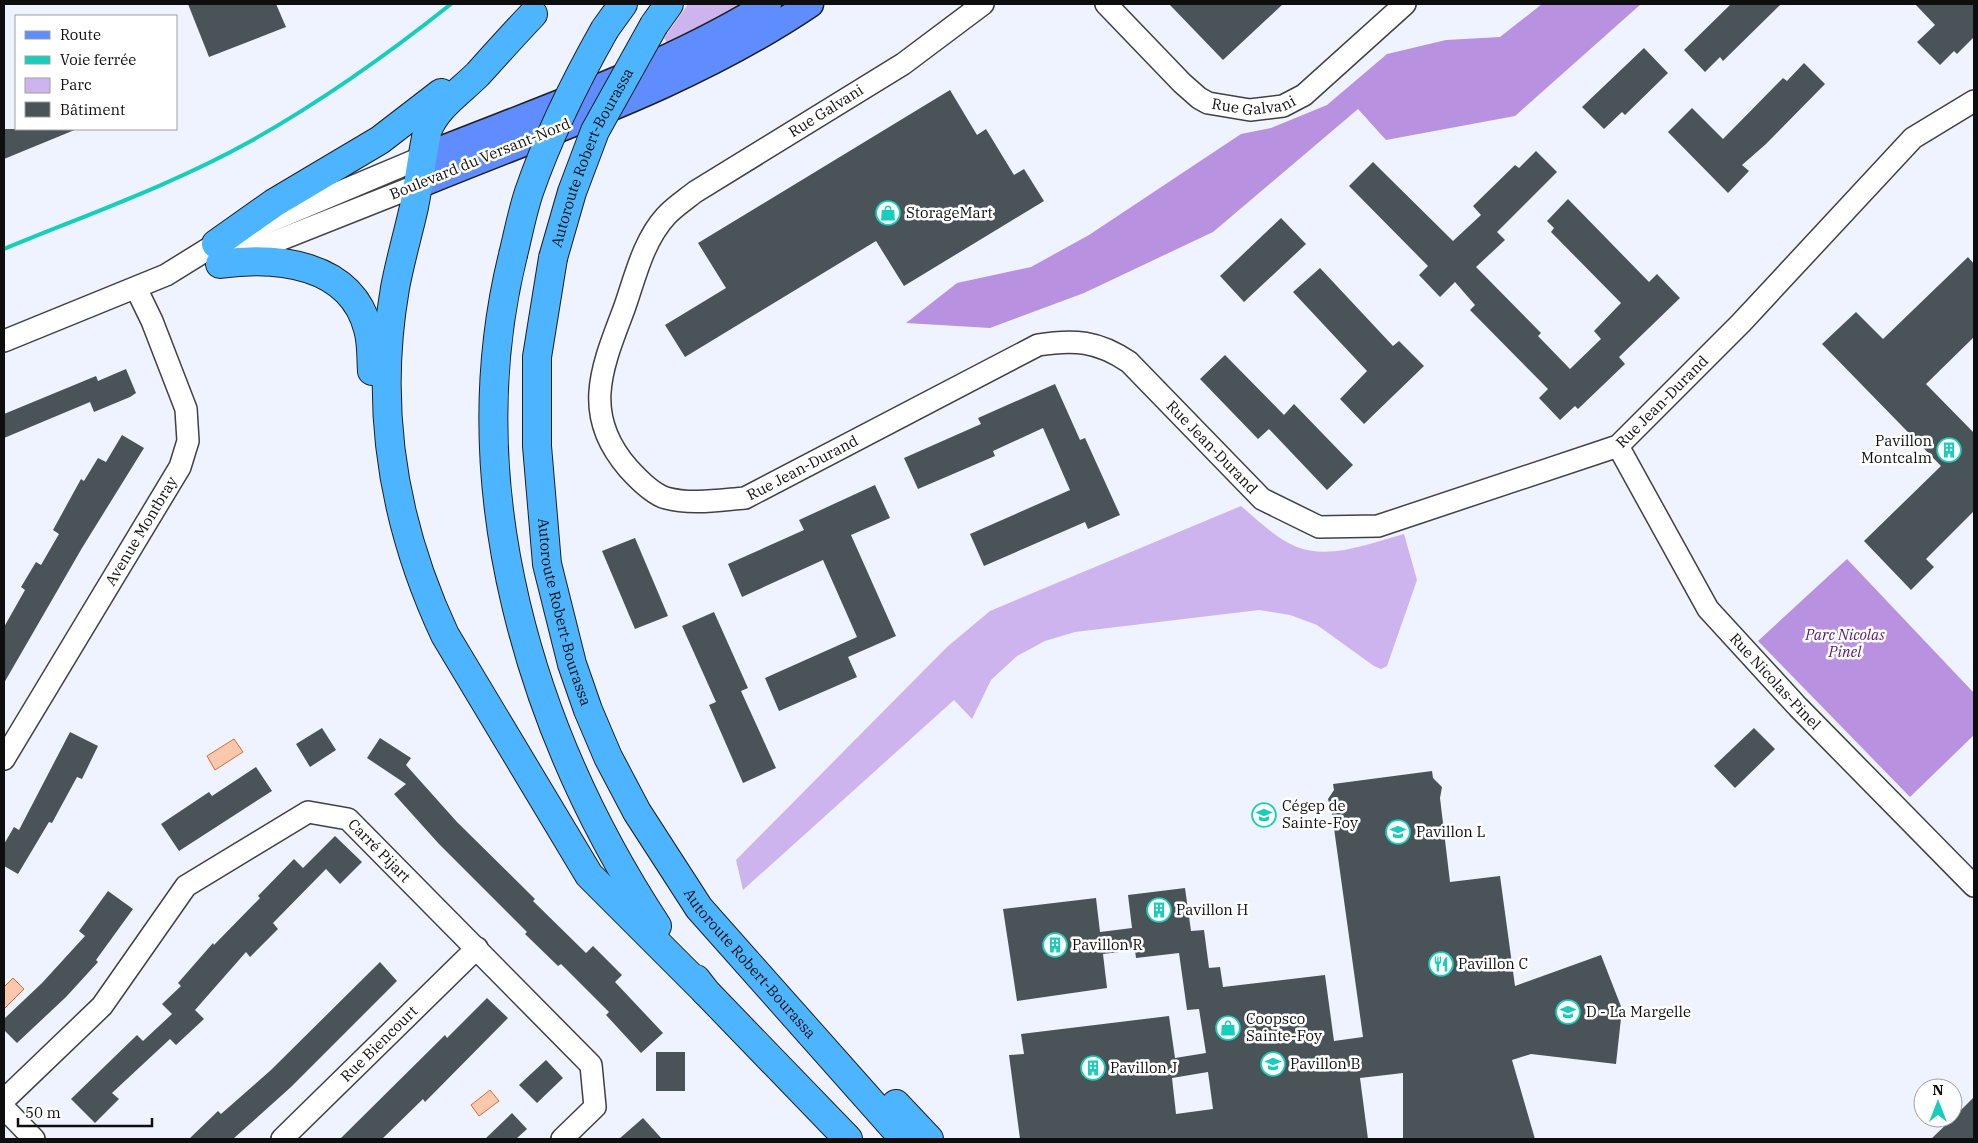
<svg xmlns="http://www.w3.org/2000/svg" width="1978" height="1143" font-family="'IBM Plex Serif',serif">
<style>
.green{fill:#cdb4ee}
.forest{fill:#b991e1}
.water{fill:#fcc8ad;stroke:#db6b2d}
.building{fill:#495358;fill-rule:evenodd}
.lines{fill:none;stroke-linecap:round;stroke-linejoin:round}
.minor-casing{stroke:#414141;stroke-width:24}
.major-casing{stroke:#1f1f1f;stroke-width:29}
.highway-casing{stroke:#1f1f1f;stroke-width:30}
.minor{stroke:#fff;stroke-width:21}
.major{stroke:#5f8dff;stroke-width:26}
.highway{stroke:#4db5ff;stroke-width:28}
.rail{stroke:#17cdbc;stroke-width:4}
.highway-bridge-casing{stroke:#1f1f1f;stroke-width:30;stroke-linecap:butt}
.highway-bridge{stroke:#4db5ff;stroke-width:28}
.labels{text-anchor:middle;stroke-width:5;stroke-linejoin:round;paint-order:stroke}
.street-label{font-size:15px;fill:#0e0e0e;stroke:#fff}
.poi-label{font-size:15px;fill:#0e0e0e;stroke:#fff;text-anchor:start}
.park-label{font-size:15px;font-style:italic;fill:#57176d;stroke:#fff}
</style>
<rect width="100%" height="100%" fill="#eff3ff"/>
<!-- green -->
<g class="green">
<polygon points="688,4 742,4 696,30 667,43 664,38"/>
<path d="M1241 506C1258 520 1276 539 1297 547 1330 560 1371 543 1404 534L1417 580 1387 666 1381 669 1374 666 1317 625 1290 615 1259 610 1075 632 1045 641 1017 656 991 680 972 719 954 700 743 890 736 860 947 647 990 611Z"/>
</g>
<!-- forest -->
<g class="forest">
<polygon points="1542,4 1641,4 1515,116 1386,140 1358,109 1213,232 1084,293 990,328 906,323 957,283 1031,267 1089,235 1241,134 1271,128 1327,105 1387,54 1446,40 1500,37"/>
<polygon points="1847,559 1974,693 1974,735 1910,797 1758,641"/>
</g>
<!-- water -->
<g class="water">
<polygon points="234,739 243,752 215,770 207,756"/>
<polygon points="13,978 24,989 4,1009 4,987"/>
<polygon points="490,1090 499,1101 479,1116 471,1105"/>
</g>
<!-- building -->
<g class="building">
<polygon points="188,4 276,4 286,27 209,57"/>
<polygon points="1169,4 1283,4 1223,60"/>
<polygon points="1731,4 1781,4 1723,61 1720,57 1705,72 1684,50"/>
<polygon points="1915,4 1974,4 1974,37 1957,54 1954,51 1940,65 1917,42 1935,25"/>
<polygon points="1644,48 1668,73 1625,115 1622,112 1604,129 1582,107"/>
<polygon points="1804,63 1825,84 1766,144 1742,165 1749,171 1728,193 1668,132 1692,108 1723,139 1783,78 1787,81"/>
<polygon points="950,90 977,135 986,129 1014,175 1024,169 1044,201 904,286 876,241 685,357 665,325 726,288 698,243"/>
<polygon points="4,129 77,129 4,159"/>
<polygon points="1536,151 1557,172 1497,232 1505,240 1476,267 1541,333 1538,336 1570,369 1601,339 1594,331 1621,303 1551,232 1554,228 1547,221 1568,199 1649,282 1657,274 1680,298 1619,357 1625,364 1578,409 1575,406 1560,420 1539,398 1548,389 1470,310 1475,305 1455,282 1440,297 1419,275 1428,266 1349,186 1373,162 1453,241 1481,215 1473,206 1515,165 1519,168"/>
<polygon points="1281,218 1306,244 1244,302 1220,276"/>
<polygon points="1968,257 1974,264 1974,337 1926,384 1974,433 1974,511 1926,559 1934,567 1911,590 1864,541 1941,466 1822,344 1856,312 1883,339"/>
<polygon points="1320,268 1393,346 1399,341 1424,366 1364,424 1340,399 1367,371 1293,292"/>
<polygon points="1225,355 1284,415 1294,404 1353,465 1327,490 1269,429 1258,439 1200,379"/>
<polygon points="126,369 136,393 130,397 94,412 90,402 4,438 4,414 96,376 98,381"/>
<polygon points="1055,384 1080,440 1085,438 1120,515 1088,529 1085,522 984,566 970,534 1070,490 1043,428 993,451 995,456 918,489 904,458 981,424 978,418"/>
<polygon points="122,435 144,448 82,548 4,683 4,627 25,590 21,587 36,562 41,565 59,534 53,530 81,479 84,481 98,458 106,462"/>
<polygon points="875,485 890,518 851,535 896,636 848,657 857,677 779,711 765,678 857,637 823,560 742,597 728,564 804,530 799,520"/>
<polygon points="635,538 668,616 635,629 602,551"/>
<polygon points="714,612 748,688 741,691 776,768 743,783 709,705 716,702 682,626"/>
<polygon points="322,728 336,750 310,767 296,744"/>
<polygon points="1754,728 1775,749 1735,788 1714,766"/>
<polygon points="70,732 98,746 82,779 77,777 52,823 49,822 18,874 4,866 4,844 14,827 19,830"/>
<polygon points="380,738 411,758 406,765 457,822 535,899 533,901 586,953 593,946 622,975 615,982 663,1033 641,1053 606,1015 609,1012 561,964 558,966 525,934 527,932 439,844 394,794 406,784 367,758"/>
<polygon points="256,767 272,791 179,851 161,824 209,792 212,796"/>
<path d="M1432 771 1433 778 1442 787 1440 798 1450 882 1500 876 1515 986 1601 955 1622 1009 1616 1064 1531 1054 1512 1060 1535 1139H1403V1073L1360 1078 1368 1139H1020L1009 1055 1024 1054 1021 1034 1169 1016 1175 1058 1206 1053 1199 1009 1187 1010 1179 953 1136 958 1135 950 1103 954 1107 988 1017 1001 1003 909 1096 898 1100 932 1132 928 1128 895 1185 888 1191 931 1204 930 1209 968 1220 967 1223 987 1325 975 1334 1041 1363 1037 1332 814 1328 799 1334 790 1333 784ZM1208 1072 1213 1109 1176 1114 1172 1078Z"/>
<polygon points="335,836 362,862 340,884 326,869 273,923 278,929 250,957 246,952 195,1010 204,1019 176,1045 170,1039 112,1093 119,1099 95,1123 71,1099 137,1035 143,1041 172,1014 162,1004 181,986 178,983 213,943 214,945 260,898 258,896 294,859 303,868"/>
<polygon points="108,891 133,909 96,960 98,962 66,997 17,1043 4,1030 4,1019 42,983 85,936 79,931"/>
<polygon points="380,962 397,981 291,1087 233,1139 189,1139 218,1111 221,1114 271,1070"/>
<polygon points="487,998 508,1018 425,1102 423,1099 382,1139 340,1139 445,1035 447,1038"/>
<rect x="656" y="1052" width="29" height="39"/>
<polygon points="546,1060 563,1078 537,1103 519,1085"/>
<polygon points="1974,1097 1974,1139 1931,1139 1953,1118"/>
<polygon points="512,1113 527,1129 516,1139 485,1139"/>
<polygon points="643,1118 662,1139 619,1139"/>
</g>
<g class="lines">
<!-- minor casing -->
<g class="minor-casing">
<g id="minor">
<path id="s1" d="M983 4 903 64 695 192C685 200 674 207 666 216 643 241 635 278 624 309 602 367 581 414 628 468 637 478 652 494 666 498 691 505 720 500 745 498L1038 345C1074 339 1098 341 1129 362L1262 499 1319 527 1378 526 1618 446 1741 323 1913 138 1974 101"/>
<path id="s2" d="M1106 4 1182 83 1199 98 1208 103 1250 110 1283 106 1304 95 1405 4"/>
<polyline points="234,258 418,185"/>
<polyline points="4,341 166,275 216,244 423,157"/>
<path id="s3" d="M1618 446 1708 609 1798 707 1974 886"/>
<path id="s4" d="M4 759 180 467 188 441 186 409 152 321 136 288"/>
<path id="s5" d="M4 1100 102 1006 186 886 308 812 348 819 591 1065 595 1107 562 1139"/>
<polyline points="4,1108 34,1139"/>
<path id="s6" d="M282 1139 477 948"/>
</g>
</g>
<!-- major casing -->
<g class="major-casing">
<g id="major">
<path d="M423 157C537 111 663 69 768 4"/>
<path d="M418 185C551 130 690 85 810 4"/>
</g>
</g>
<!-- highway casing -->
<g class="highway-casing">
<g id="highway">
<path d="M533 14C514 34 496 54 478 74 460 92 435 108 427 132 422 157 419 182 414 207 408 234 400 261 395 288 374 409 394 526 445 635L589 875 706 992"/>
<polyline points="654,25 669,4"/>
<polyline points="605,29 623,4"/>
<polyline points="216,244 274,203 380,140 441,93"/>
<path d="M513 255C456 486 530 732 657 926"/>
<path id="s7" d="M553 258 537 357V446L547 564 572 664 588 710 608 757 637 812 699 908 904 1139"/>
<path d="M220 264C276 256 351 263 368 329 372 343 371 357 372 371"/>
<polyline points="696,979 706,992 848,1139"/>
<polyline points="896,1104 929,1139"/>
</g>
</g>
<!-- minor -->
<use href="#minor" class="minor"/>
<!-- major -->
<use href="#major" class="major"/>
<!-- highway -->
<use href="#highway" class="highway"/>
<!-- rail -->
<path class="rail" d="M4 249C86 215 172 185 251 141 322 101 387 55 451 4"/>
<!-- highway-bridge casing -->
<g class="highway-bridge-casing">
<g id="highway-bridge">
<path d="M513 255C518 235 522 213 529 192 549 134 575 82 605 29"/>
<path id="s8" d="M553 258 572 192 595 131 654 25"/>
</g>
</g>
<!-- highway-bridge -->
<use href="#highway-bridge" class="highway-bridge"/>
</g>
<!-- icons -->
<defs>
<g id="shop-ring" transform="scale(1.25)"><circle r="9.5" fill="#fff" stroke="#17cdbc" stroke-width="1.5"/><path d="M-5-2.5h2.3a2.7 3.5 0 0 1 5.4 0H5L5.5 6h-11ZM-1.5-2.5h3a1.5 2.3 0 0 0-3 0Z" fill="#17cdbc"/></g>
<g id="building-ring" transform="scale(1.25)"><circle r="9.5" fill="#fff" stroke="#17cdbc" stroke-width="1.5"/><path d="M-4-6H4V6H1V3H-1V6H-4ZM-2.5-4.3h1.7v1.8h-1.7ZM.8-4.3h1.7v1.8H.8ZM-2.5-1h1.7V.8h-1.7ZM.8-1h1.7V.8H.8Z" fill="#17cdbc"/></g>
<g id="university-ring" transform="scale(1.25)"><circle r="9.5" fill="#fff" stroke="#17cdbc" stroke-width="1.5"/><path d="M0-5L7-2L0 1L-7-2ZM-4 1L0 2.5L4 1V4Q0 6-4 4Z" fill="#17cdbc"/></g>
<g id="restaurant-ring" transform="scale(1.25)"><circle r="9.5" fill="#fff" stroke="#17cdbc" stroke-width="1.5"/><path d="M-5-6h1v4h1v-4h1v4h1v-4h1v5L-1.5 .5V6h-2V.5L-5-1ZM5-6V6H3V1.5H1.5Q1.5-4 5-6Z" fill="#17cdbc"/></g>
</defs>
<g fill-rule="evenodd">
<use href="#shop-ring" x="888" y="213"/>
<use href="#building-ring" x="1949" y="450"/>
<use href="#university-ring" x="1264" y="815"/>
<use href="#university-ring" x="1398" y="832"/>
<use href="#building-ring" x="1159" y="910"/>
<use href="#building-ring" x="1055" y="945"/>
<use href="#restaurant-ring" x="1441" y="964"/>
<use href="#university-ring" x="1568" y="1012"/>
<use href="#shop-ring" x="1228" y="1028"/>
<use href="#university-ring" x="1273" y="1064"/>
<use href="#building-ring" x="1093" y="1068"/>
</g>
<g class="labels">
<!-- street labels -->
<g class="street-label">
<text dy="5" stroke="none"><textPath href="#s2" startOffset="189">Rue Galvani</textPath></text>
<text transform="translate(826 111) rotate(-32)" y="5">Rue Galvani</text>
<text transform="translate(480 159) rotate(-22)" y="5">Boulevard du Versant-Nord</text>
<text dy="5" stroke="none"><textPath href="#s8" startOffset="108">Autoroute Robert-Bourassa</textPath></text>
<text dy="5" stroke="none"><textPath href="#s1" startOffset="1838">Rue Jean-Durand</textPath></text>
<text dy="5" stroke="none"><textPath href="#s1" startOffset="1328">Rue Jean-Durand</textPath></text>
<text dy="5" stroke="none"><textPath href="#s1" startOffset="848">Rue Jean-Durand</textPath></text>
<text dy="5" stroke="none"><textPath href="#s4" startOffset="266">Avenue Montbray</textPath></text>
<text dy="5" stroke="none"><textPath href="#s7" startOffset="358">Autoroute Robert-Bourassa</textPath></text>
<text dy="5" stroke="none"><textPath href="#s3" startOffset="285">Rue Nicolas-Pinel</textPath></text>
<text dy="5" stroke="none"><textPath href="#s5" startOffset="510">Carré Pijart</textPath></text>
<text dy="5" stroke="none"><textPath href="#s7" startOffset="762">Autoroute Robert-Bourassa</textPath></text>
<text dy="5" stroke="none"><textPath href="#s6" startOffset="136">Rue Biencourt</textPath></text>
</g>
<!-- poi labels -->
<g class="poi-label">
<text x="906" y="218">StorageMart</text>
<text x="1932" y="446" text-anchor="end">Pavillon<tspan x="1932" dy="17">Montcalm</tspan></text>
<text x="1282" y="811">Cégep de<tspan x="1282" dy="17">Sainte-Foy</tspan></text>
<text x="1416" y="837">Pavillon L</text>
<text x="1176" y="915">Pavillon H</text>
<text x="1072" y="950">Pavillon R</text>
<text x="1458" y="969">Pavillon C</text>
<text x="1586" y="1017">D - La Margelle</text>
<text x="1246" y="1024">Coopsco<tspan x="1246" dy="17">Sainte-Foy</tspan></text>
<text x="1290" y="1069">Pavillon B</text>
<text x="1110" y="1073">Pavillon J</text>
</g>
<!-- park labels -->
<g class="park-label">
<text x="1845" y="640">Parc Nicolas<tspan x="1845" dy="17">Pinel</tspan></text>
</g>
</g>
<!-- border -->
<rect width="1978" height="1143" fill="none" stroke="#0e0e0e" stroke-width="10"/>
<!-- legend -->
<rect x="15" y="15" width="162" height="115" fill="#ffffff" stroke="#9f9f9f"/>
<rect x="25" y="31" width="25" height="8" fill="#5f8dff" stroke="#9f9f9f"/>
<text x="60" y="40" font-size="15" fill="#0e0e0e">Route</text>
<rect x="25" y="56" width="25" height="8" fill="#17cdbc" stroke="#9f9f9f"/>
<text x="60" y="65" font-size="15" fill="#0e0e0e">Voie ferrée</text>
<rect x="25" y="78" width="25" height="15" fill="#cdb4ee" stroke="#9f9f9f"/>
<text x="60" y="90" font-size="15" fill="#0e0e0e">Parc</text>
<rect x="25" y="102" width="25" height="15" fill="#495358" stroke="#9f9f9f"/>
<text x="60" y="115" font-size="15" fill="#0e0e0e">Bâtiment</text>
<!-- north arrow -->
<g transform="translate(1938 1103)"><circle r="24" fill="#ffffff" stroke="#9f9f9f"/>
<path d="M0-4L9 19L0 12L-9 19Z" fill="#17cdbc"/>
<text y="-8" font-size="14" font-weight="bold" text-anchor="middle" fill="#0e0e0e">N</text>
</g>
<!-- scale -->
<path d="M18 1118v8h134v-8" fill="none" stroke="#0e0e0e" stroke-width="2.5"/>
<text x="25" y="1118" font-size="15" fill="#0e0e0e" stroke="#ffffff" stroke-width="4" paint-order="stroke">50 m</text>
</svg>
